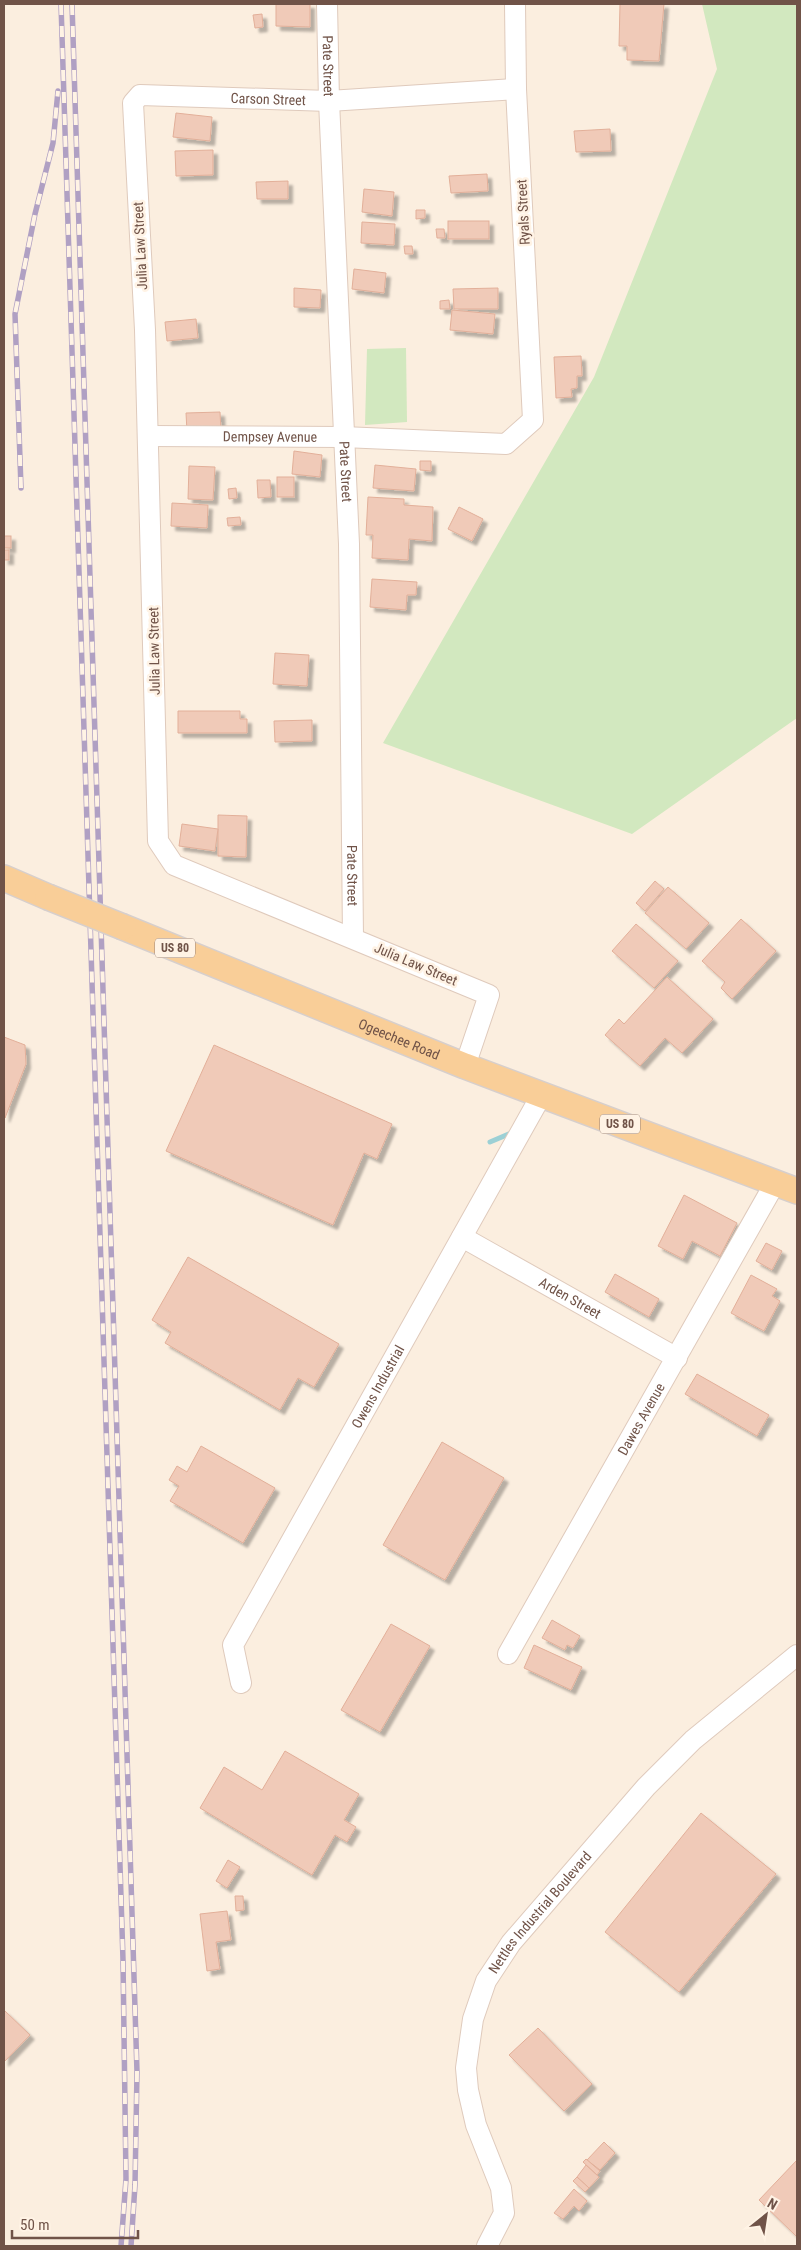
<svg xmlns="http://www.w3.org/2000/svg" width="801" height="2250" font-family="'Roboto Condensed',sans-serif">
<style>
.green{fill:#d2e8bf}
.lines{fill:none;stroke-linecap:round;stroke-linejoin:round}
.stream{stroke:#9cd0d5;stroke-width:5}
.building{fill:#f0cab8;stroke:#e2af99;filter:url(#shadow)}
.minor-casing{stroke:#dfcabc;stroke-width:22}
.major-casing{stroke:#d7cfcc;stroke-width:28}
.minor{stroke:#fff;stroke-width:20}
.major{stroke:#f9ce98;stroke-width:25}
.rail-casing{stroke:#b0a0c3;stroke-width:5.5}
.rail{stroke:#fff3e5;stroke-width:4;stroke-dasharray:11;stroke-linecap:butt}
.major-bridge-casing{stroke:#d7cfcc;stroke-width:28;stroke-linecap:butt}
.major-bridge{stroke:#f9ce98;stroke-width:25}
.labels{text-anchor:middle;stroke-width:5;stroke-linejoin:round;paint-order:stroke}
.shield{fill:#fff3e5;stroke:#9b8377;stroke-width:1}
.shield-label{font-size:12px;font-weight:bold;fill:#705348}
.street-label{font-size:14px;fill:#705348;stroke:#fff3e5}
</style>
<defs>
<filter id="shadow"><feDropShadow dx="4.5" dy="4.5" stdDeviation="1" flood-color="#0004"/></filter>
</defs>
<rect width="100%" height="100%" fill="#fbeedf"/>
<!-- green -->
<g class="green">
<polygon points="702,4 797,4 797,718 632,834 383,743 594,377 717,69"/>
<polygon points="406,348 407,422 365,425 367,349"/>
</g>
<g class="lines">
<!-- stream -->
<polyline class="stream" points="490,1142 511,1133"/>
</g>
<!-- building -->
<g class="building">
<polygon points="276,4 310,4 310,27 276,26"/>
<polygon points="620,4 664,4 659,61 627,60 627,46 619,46"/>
<polygon points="262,14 263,27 255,28 253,15"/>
<polygon points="176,113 212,117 210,141 173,137"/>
<polygon points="610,129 611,151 576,152 574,131"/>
<polygon points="213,150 213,175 176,176 175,151"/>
<polygon points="487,174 488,191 451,193 449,176"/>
<polygon points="288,181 288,199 257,199 256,182"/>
<polygon points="364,189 394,192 392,216 362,212"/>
<polygon points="416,210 425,210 425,218 416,219"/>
<rect x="448" y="221" width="41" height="18"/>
<polygon points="362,222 395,224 394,245 361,243"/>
<polygon points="436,229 444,229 445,238 437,238"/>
<polygon points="404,246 412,246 413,254 405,254"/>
<polygon points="354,269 386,273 384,293 352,289"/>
<polygon points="294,288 321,290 320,308 294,307"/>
<polygon points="498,288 498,309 454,309 453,289"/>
<polygon points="449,300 450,309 440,309 440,301"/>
<polygon points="452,310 495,314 493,334 450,330"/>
<polygon points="196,319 198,338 167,341 165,322"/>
<polygon points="581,356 582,376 577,376 577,388 571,389 572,397 556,398 554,357"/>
<polygon points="220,412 221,431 187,432 186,413"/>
<polygon points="294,451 322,455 320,477 292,474"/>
<polygon points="420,461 431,461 431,471 420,470"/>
<polygon points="375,465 416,469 414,491 373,488"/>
<polygon points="189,466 215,467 213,500 188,499"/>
<rect x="277" y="477" width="17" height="20"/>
<polygon points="257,480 270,480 271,497 258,498"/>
<polygon points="236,488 237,498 229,499 228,489"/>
<polygon points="368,497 404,499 404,505 433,507 432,541 409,539 408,560 372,558 373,535 366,535"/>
<polygon points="172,503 208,505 207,528 171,526"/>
<polygon points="459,507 483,519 472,541 448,529"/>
<polygon points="240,517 241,525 228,526 227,518"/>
<rect x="4" y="536" width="7" height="12"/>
<rect x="4" y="550" width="5" height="10"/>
<polygon points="372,579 417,582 416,595 407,595 406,610 370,607"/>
<polygon points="275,653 309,655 307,686 273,684"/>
<polygon points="178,711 240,711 240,719 247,719 247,733 178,733"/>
<polygon points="312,720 312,741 275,742 274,721"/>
<polygon points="218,815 247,816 246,857 218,856"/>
<polygon points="182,824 218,829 215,851 179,846"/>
<polygon points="655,881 664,889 645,911 636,903"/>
<polygon points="668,887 709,923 686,949 645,913"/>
<polygon points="741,919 776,951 732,999 721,988 725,982 702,961"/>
<polygon points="636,924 678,961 654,988 612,951"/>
<polygon points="667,977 713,1019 682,1053 665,1038 640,1066 605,1035 619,1019 624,1024"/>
<polygon points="4,1037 25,1045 26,1064 5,1118"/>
<polygon points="214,1045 392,1124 377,1159 364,1153 333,1225 166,1151"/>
<polygon points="684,1195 737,1223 720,1256 692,1241 683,1259 658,1246"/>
<polygon points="766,1243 782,1251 772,1270 756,1261"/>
<polygon points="188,1257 339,1344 314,1387 298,1378 280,1410 165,1343 171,1332 152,1320"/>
<polygon points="615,1274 659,1299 649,1317 605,1292"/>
<polygon points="751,1275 777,1289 772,1296 780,1301 764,1331 731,1313"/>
<polygon points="697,1374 769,1415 757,1436 685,1394"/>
<polygon points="442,1442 504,1478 445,1580 383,1545"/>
<polygon points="201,1446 275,1488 243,1543 170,1501 179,1486 169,1480 177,1466 187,1472"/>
<polygon points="552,1620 580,1636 573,1648 567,1645 565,1650 542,1638"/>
<polygon points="391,1624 430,1646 380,1732 341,1710"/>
<polygon points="534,1645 582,1667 571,1690 524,1668"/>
<polygon points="285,1751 359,1794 344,1820 356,1827 347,1842 335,1835 312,1875 200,1808 224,1767 262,1790"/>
<polygon points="701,1813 776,1874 679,1992 605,1932"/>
<polygon points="228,1860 240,1867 227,1888 216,1881"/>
<polygon points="235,1896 243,1896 244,1910 236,1911"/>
<polygon points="227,1911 231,1940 216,1942 220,1969 207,1971 200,1914"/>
<polygon points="4,2010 30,2035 4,2062"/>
<polygon points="538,2028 592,2084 564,2111 509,2055"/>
<polygon points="604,2142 615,2153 600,2170 587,2160"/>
<polygon points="586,2159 600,2171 597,2175 583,2162"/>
<polygon points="797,2160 797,2237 759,2200"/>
<polygon points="586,2165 599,2177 589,2188 577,2177"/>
<polygon points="577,2177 589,2188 585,2192 573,2181"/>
<polygon points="574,2189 587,2201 579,2211 574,2206 563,2219 554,2213"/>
</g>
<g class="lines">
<!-- minor casing -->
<g class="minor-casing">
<g id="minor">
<path id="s1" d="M327 4 329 101 349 544 353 938"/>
<path id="s2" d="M148 436 343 437 506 444 533 420 516 89 515 4"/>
<path id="s3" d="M465 1066 489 995 174 865 158 841 145 330 133 103 140 95 329 101 516 89"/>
<path id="s4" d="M462 1237 677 1358"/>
<path id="s5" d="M508 1654 775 1183"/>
<path id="s6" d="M241 1683 233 1645 542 1094"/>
<path id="s7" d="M487 2246 504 2213 501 2188 476 2125 468 2090 466 2068 473 2019 486 1981 511 1943 646 1787 693 1740 797 1655"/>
</g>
</g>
<!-- major casing -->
<g class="major-casing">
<g id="major">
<polyline points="4,878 48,897"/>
<path id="s8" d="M123 927 465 1066 797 1191"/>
</g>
</g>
<!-- minor -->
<use href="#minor" class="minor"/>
<!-- major -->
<use href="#major" class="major"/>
<!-- rail casing -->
<g class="rail-casing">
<g id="rail">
<polyline points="61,4 123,1960 126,2179 121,2246"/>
<polyline points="72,4 137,2072 135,2185 131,2246"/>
<polyline points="21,488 15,314 35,214 53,143 58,91"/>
</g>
</g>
<!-- rail -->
<use href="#rail" class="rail"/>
<!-- major-bridge casing -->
<g class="major-bridge-casing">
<polyline id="major-bridge" points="48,897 123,927"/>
</g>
<!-- major-bridge -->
<use href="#major-bridge" class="major-bridge"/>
</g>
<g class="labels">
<!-- shield labels -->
<g class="shield">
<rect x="155" y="938.5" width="40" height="19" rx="4"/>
<rect x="600" y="1114.5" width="40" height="19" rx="4"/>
</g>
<g class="shield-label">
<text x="175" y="952">US 80</text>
<text x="620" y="1128">US 80</text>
</g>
<!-- street labels -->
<g class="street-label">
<text dy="5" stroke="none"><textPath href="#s1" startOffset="62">Pate Street</textPath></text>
<text dy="5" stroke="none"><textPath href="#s3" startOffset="1322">Carson Street</textPath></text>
<text transform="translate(523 212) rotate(-93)" y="5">Ryals Street</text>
<text transform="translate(140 246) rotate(-93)" y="5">Julia Law Street</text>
<text dy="5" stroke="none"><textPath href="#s2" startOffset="122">Dempsey Avenue</textPath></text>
<text dy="5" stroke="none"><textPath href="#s1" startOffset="468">Pate Street</textPath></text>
<text transform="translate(154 651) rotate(-91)" y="5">Julia Law Street</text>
<text dy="5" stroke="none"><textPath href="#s1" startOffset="872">Pate Street</textPath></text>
<text transform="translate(416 964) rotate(23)" y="5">Julia Law Street</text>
<text dy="5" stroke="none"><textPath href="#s8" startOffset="298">Ogeechee Road</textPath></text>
<text dy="5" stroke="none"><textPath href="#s4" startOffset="124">Arden Street</textPath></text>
<text dy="5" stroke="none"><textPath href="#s6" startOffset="335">Owens Industrial</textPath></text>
<text dy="5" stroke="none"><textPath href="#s5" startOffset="270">Dawes Avenue</textPath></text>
<text dy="5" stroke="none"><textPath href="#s7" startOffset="365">Nettles Industrial Boulevard</textPath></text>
</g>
</g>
<!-- border -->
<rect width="801" height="2250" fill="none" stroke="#705348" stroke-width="10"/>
<!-- north arrow -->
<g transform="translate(766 2215) rotate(30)" stroke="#fff3e5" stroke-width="4" paint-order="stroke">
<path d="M0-4L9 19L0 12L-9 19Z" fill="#705348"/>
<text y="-8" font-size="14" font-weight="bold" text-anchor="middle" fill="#705348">N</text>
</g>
<!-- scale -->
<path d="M12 2230v8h126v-8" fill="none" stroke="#705348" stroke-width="2.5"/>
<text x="20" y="2230" font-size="15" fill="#705348" stroke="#fff3e5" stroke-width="4" paint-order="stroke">50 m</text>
</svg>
